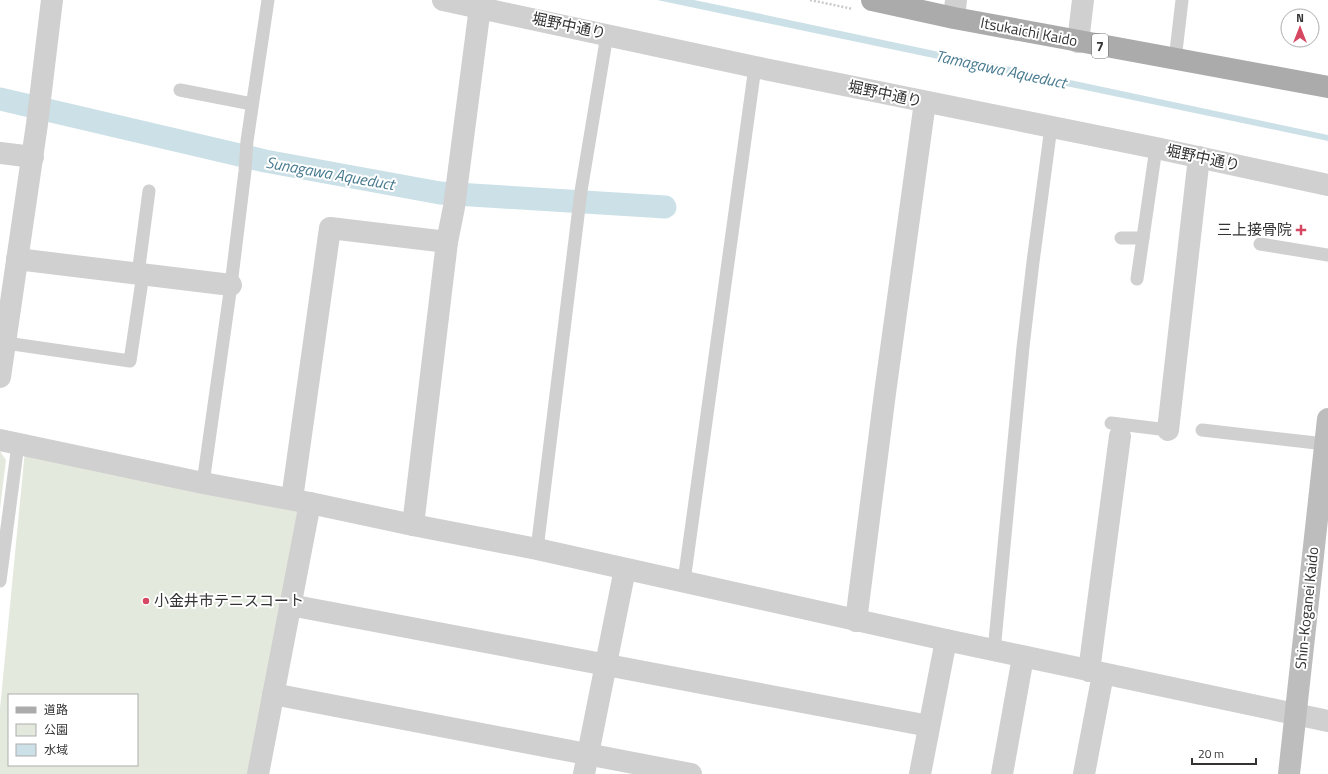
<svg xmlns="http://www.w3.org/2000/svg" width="1328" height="774" font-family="'Titillium Web','Noto Sans JP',sans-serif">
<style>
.green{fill:#e4e9dd;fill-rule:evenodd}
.water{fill:#cce0e7}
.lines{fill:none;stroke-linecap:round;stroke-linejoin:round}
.canal{stroke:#cce0e7;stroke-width:23}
.path{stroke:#cacaca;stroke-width:2.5;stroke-dasharray:2 2;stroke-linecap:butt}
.service{stroke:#d0d0d0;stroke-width:13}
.minor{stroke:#d0d0d0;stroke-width:22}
.tertiary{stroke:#d0d0d0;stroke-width:22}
.secondary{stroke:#bdbdbd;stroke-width:22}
.primary{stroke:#ababab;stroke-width:22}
.poi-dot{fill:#d64861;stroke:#fff;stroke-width:1.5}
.labels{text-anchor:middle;stroke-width:4;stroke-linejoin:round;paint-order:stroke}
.shield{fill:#fff;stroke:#707070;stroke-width:1}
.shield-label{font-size:14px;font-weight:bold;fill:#333}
.street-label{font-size:15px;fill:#333;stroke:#fff}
.poi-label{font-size:15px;fill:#333;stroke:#fff;text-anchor:end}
.water-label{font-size:16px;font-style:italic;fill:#477a8f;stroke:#fff}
</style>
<rect width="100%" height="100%" fill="#fff"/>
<!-- green -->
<g class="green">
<path d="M25 450 300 507 249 774H0V709ZM9 695H137V765H9Z"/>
<polygon points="0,451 6,460 0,509"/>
</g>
<!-- water -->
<polygon class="water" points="657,0 694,0 752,12 1328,135 1328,141"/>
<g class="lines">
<!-- canal -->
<polyline class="canal" points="0,99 265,161 440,193 665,207"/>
<!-- path -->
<polyline class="path" points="810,0 853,9"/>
<!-- service -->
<g class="service">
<polyline points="1175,60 1182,0"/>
<polyline points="180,90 252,104"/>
<polyline points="1121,238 1143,238"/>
<polyline points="1260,244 1328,255"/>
<polyline points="138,274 149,191"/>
<polyline points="1137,279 1156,148"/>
<polyline points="6,343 130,361 143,274"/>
<polyline points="1111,423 1168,430"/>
<polyline points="1202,430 1325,444"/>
<polyline points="203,483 231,285 245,171 247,141 268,0"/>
<polyline points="537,549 581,191 607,35"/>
<polyline points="0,581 18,444"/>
<polyline points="684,581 755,67"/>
<polyline points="994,651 1023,347 1033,262 1051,127"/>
</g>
<!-- minor -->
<g class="minor">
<polyline points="954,18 956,0"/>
<polyline points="1078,42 1083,0"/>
<polyline points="0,153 33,157"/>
<polyline points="17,259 231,285"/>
<polyline points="0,377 37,124 52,0"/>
<polyline points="1168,430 1199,157"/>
<polyline points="0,440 203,483 310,503 413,525 537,549 946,640 1328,721"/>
<polyline points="292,499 330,228 447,242"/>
<polyline points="413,525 447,242 454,207 480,7"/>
<polyline points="290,605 929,726"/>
<polyline points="856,621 885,393 925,102"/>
<polyline points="1089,671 1120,436"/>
<polyline points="273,694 691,774"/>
<polyline points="258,774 310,503"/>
<polyline points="584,774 625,569"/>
<polyline points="920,774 946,640"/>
<polyline points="1002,774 1023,657"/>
<polyline points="1084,774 1103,674"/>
</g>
<!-- tertiary -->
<polyline class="tertiary" points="443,0 755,67 1156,148 1328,185"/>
<!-- secondary -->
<polyline class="secondary" points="1289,774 1328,419"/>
<!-- primary -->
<polyline class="primary" points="872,0 954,18 1328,87"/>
</g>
<!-- markers -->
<g class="poi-dot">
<path d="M1299 224h4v4h4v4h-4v4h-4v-4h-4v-4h4z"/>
<circle cx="146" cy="601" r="4"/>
</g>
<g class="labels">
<!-- shield labels -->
<rect class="shield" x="1092" y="34" width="16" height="24" rx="3"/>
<g class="shield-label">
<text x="1100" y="51">7</text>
</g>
<!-- street labels -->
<g class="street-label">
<text transform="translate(569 26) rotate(12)" y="5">堀野中通り</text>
<text transform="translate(1029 32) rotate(11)" y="5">Itsukaichi Kaido</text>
<text transform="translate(885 94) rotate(12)" y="5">堀野中通り</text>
<text transform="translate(1203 158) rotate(12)" y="5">堀野中通り</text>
<text transform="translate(1307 608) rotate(-84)" y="5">Shin-Koganei Kaido</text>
</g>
<!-- poi labels -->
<g class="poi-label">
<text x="1292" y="235">三上接骨院</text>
<text x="154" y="606" text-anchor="start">小金井市テニスコート</text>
</g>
<!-- water labels -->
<g class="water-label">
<text transform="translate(1001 69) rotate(12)" y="6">Tamagawa Aqueduct</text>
<text transform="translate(330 173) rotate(10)" y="6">Sunagawa Aqueduct</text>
</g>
</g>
<!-- legend -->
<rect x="8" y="694" width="130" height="72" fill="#ffffff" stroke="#adadad"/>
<rect x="16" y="707" width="20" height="6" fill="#ababab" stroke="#adadad"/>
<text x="44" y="714" font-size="12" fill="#333333">道路</text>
<rect x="16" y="724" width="20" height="12" fill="#e4e9dd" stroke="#adadad"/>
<text x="44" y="734" font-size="12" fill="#333333">公園</text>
<rect x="16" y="744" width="20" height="12" fill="#cce0e7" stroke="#adadad"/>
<text x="44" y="754" font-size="12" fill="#333333">水域</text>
<!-- north arrow -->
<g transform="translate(1300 28)"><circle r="19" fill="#ffffff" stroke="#adadad"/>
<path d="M0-3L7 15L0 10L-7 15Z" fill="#d64861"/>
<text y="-6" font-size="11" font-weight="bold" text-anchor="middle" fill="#333333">N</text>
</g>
<!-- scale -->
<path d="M1192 758v6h64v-6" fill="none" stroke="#333333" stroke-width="2"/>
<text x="1198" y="758" font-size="12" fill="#333333" stroke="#ffffff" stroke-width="3" paint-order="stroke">20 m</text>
</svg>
